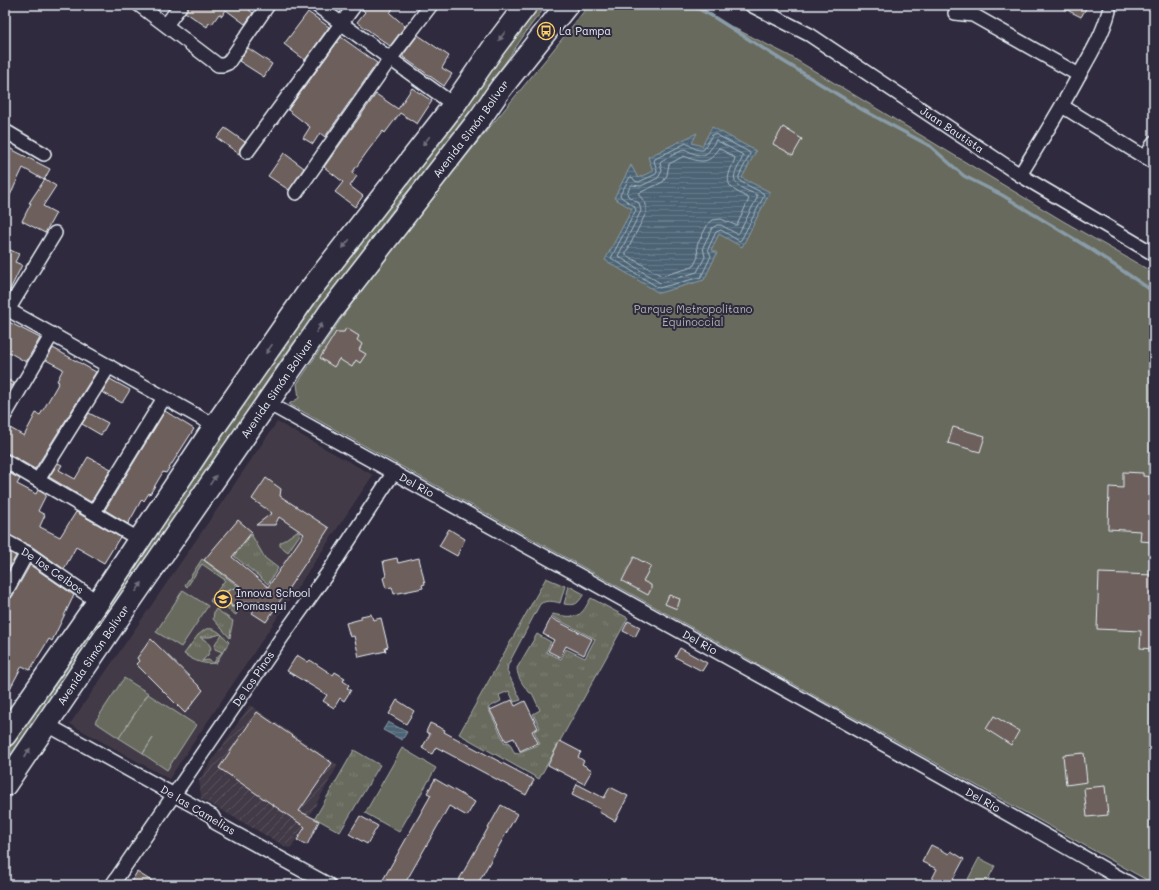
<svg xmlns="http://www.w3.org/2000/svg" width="1159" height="890" font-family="Mali,sans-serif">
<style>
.built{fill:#423a46}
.industrial{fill:url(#industrial-furrows)}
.grass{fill:url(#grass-tufts);stroke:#a8aeaa;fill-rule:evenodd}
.park{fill:#676b5d;stroke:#a8aeaa}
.water{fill:url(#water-rules);stroke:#8a9ca9}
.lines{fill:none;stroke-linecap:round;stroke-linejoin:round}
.shore{stroke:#aab9c4;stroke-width:1}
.stream{stroke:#8a9ca9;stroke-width:3.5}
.building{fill:#6d5e5b;stroke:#e8f1f8}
.street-casing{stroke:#e8f1f8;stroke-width:16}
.highway-casing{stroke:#e8f1f8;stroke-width:25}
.street{stroke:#2f2a3d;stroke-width:13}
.highway{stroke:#2f2a3d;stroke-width:22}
.oneway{fill:#70707e}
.labels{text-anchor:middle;stroke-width:4;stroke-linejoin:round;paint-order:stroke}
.poi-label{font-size:11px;fill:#e8f1f8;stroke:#2f2a3d;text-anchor:start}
.street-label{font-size:11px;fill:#e8f1f8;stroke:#2f2a3d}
.park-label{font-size:11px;fill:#aeb5b2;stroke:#2f2a3d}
</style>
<defs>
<pattern id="industrial-furrows" width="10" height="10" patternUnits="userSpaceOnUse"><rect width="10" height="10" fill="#423a46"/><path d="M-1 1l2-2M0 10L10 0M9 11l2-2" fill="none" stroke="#5d5761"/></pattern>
<pattern id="grass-tufts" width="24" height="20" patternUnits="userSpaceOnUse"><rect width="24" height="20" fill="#676b5d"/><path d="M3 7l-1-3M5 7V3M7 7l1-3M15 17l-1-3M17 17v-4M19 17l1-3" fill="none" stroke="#7d8175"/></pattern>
<pattern id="water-rules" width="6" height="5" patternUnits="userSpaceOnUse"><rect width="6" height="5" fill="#4c6475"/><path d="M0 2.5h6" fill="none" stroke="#667b89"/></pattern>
</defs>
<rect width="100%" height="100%" fill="#2f2a3d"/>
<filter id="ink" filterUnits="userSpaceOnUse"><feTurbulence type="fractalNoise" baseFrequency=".025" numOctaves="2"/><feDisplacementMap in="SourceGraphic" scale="8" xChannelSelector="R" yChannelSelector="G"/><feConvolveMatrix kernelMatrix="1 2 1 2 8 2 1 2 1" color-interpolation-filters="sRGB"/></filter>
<g filter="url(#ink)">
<!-- built -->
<polygon class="built" points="277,422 373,475 169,779 70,724"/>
<!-- industrial -->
<polygon class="industrial" points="250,705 338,765 292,847 288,848 200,798 201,796 199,780"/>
<!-- grass -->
<g class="grass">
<polygon points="538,5 547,5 531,25 459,130 398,203 284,356 114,607 67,673 5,764 5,748 277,352"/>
<polygon points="297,531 301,533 288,552 280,546 280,543"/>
<polygon points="251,534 265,558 278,568 268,584 234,556"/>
<path d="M202 559 243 590 242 601 236 615 223 606 221 602 215 605 210 601 225 580 202 564 187 587 185 585ZM224 592H234L241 603 235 604 232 608 228 599H224L215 603 221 593Z"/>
<path d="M546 578 565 586 560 603C553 601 546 600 540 604L508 665 507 671 521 700 514 702 509 691 499 695 501 701 488 708 505 743 509 742 515 754 540 744 534 731 540 728 533 714 540 710 532 693H530C524 687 517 677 517 668L537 634 551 642 546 652 561 659 566 649 585 658 595 639 551 616 553 614C561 616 576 619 582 612 586 608 588 602 591 598L628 618 539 779 459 734Z"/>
<path d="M569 586 584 594C577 604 577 606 564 604Z"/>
<polygon points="216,609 233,621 231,630 230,638 213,619 214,612"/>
<path d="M206 629C217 627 222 635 229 642L216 663C204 665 194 661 184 654L198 635ZM221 634 222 635C218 640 214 642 215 649L222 652 217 657 214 663 208 660 202 661 208 655 211 648 208 642 200 637H210Z"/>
<polygon points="354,750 380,765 340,832 315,818"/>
</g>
<!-- park -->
<g class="park">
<path d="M589 5H688L788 55 1063 221 1154 273V884L289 404 299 398 297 384C335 327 374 270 416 217 473 146 533 77 589 5Z"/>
<polygon points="183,590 208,606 181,647 156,632"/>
<polygon points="124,678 148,693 119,738 95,722"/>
<polygon points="148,694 196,725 167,770 143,754 153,738 143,753 119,738"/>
<polygon points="402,748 436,768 399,832 365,813"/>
<polygon points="979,858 995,866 985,885 965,885"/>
</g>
<!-- water -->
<g class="water">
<polygon points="712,127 756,151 742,178 770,192 742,247 719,234 711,250 717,253 704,280 659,293 605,260 632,209 614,198 631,165 638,178 653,171 648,157 697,133 692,143 702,146"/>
<polygon points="388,722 407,732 402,740 383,730"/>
</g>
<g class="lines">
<!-- shore -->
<g class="shore">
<path d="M713 134H715L749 152 750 154 739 176V179L741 182 763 193 764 196 741 240 739 241 721 230 716 232 708 249 711 256 701 277 659 288 611 258 636 210 634 206 621 197 620 195 630 177H632L635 181 639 182 656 174 657 170 654 161 655 159 686 143C691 146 696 151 703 150Z"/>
<path d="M716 140 743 155C742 160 739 165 737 169 728 186 745 189 757 195V198L739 233 737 234 721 225H717L712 228 703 247 705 257 697 272 660 283 618 256 641 211 639 203 628 196 627 193 631 185 641 186 658 178 662 171 660 163 661 161 685 149C691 153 703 159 709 151 712 148 713 144 716 140Z"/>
<path d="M719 148 735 158C732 169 721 182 736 191 740 194 746 196 749 199L737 225H735L721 219 713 220 708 224 697 245 698 257 693 267 662 276 626 255V253L646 213V204L639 195V193L663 182 667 175 669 164 684 156C694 160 705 165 713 156 715 153 716 151 719 148Z"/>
</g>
<!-- stream -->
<polyline class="stream" points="695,5 783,61 863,110 930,146 964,176 1002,195 1089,248 1154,292"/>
</g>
<!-- building -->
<g class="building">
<polygon points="189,5 253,5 249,10 253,13 245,24 226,10 222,16 219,14 212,24 209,23 207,27 185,12"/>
<polygon points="363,5 395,5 390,13 405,26 390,46 357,22 365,12 362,9"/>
<polygon points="1057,5 1088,5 1081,17"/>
<polygon points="308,12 329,27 305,60 284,44"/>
<polygon points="418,35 449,56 442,68 452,74 444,86 403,57 403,55"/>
<polygon points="341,37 377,63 325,137 320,133 313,144 303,138 310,127 288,110"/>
<polygon points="248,48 272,64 264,77 239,61"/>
<polygon points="412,88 432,101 417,124 400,113 385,133 383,131 367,152 352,173 357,176 350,186 363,196 355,207 335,192 343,182 324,167 376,94 398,109"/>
<polygon points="783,127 802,139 793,155 773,144"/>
<polygon points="225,128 245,142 240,148 239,154 217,138"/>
<polygon points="5,146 50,169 44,180 23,168 5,206"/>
<polygon points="284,153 304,168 289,190 268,176"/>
<polygon points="45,179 56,186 43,206 56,213 45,233 22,221 31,203 29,203"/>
<polygon points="8,249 19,254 15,262 22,265 5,300 5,256"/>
<polygon points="5,320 40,338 26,362 5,350"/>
<polygon points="346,328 359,336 357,340 362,344 359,350 366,354 360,363 356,360 352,367 339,359 334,367 320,358 336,332 344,332"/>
<polygon points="53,348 96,372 35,469 9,454 5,453 5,425 24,436 36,413 40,415 46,405 59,382 57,381 63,369 46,360"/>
<polygon points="5,378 14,383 5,399"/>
<polygon points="110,379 130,390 122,403 102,392"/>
<polygon points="165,411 194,429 166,473 163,472 150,494 149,493 144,501 142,499 128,524 105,510"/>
<polygon points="89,413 108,423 101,435 82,424"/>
<polygon points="953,427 985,436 980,452 948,443"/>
<polygon points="88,457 111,469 91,502 49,477 58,463 62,465 59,470 75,479"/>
<polygon points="1123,472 1143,473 1143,476 1154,477 1154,542 1140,541 1141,531 1108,529 1109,487 1123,488"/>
<polygon points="9,473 20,479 17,484 36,494 38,490 46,495 38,511 45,515 40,526 40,527 60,537 76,512 120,537 104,563 76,547 64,569 31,546 5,533 5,480"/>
<polygon points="266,478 281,489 280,496 329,528 266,622 252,613 260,601 236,604 232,607 225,592 240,586 204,560 238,520 252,532 232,557 268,587 304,534 279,517 275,525 256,525 272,513 252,499"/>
<polygon points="449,529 465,539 457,556 439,546"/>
<polygon points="5,550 16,556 5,576"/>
<polygon points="634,557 651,566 643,581 651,585 651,589 648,595 622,581"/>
<polygon points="397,558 398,563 419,558 425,584 422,585 423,588 394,594 392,587 386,588 383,578 386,576 383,561"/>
<polygon points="30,565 74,595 52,641 49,639 30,670 22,666 5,698 5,601 9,600 12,597"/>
<polygon points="1099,573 1154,575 1154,649 1140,648 1141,631 1097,629"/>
<polygon points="669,595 680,599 677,609 665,604"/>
<polygon points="371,614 373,620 381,618 388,647 385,648 386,651 359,657 354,636 350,637 346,623 361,619 361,616"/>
<polygon points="551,618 592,639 584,655 566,646 560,657 548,651 554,640 543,634"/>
<polygon points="628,621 640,627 635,637 623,631"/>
<polygon points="151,639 203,690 185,713 136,664 139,661 137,658"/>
<polygon points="680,648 707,663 702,671 675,657"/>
<polygon points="297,655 308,662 310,660 333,675 335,672 345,678 343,681 349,685 347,688 351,690 344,701 340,698 334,708 323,701 327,695 287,671"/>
<polygon points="397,700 414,711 406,724 389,714"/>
<polygon points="512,700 515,706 525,701 538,728 532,731 538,743 520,751 514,738 506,741 490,710"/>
<polygon points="257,712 332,763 299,811 319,821 307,845 297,840 305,827 219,768"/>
<polygon points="994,716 1019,731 1011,745 986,729"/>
<polygon points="430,723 445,730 444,732 534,780 526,795 436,747 432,754 422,748 430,734 426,732"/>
<polygon points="560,741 581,752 578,757 584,761 582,764 592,770 584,784 548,765"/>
<polygon points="1084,753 1087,782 1066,785 1063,755"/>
<polygon points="435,779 475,802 467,816 449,806 404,885 380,885 431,795 427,793"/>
<polygon points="577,784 604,798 610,787 628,796 615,821 599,812 600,809 572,795"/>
<polygon points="1105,786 1108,815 1087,817 1084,788"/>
<polygon points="501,805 517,814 477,885 456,885"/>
<polygon points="360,816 378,826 367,844 349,834"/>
<polygon points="931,845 949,854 951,851 964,859 950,885 929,885 937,869 922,862"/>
<polygon points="137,872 158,885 129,885"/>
</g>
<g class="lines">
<!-- street casing -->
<g class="street-casing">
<g id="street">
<polyline points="139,5 218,65 223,65 228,63 268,5"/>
<polyline points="316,5 454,105"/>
<path id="s1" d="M751 5 810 35 1020 175 1154 254"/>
<polyline points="955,13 973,15 1079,75"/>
<polyline points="166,25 181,5"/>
<polyline points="1062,106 1154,163"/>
<polyline points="5,131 44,154"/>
<polyline points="247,152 355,5"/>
<polyline points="1146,158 1154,142"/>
<path d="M1020 175C1040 142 1061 109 1079 75 1091 54 1103 34 1109 11"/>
<polyline points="296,193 390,59 431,5"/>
<polyline points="5,308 215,426"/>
<polyline points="8,310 55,233"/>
<path id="s2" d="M266 402C376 462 484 523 593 583 773 683 954 782 1132 885"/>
<polyline points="5,415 52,334"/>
<polyline points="5,461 140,540"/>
<polyline points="38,480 109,366"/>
<polyline points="94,512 164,398"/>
<path id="s3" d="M5 541 27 553 98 602"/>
<polyline points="5,593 27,553"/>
<polyline points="46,724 212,816 216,823 329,885"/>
<path id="s4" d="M112 885 282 637 329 571 394 472"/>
</g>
</g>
<!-- highway casing -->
<g class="highway-casing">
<g id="highway">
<polyline points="5,735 98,602 215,426 307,294 454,105 494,47 526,5"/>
<path id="s5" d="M5 785 112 627 330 312 481 117 501 88 567 5"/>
</g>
</g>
<!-- street -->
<use href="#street" class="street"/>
<!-- highway -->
<use href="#highway" class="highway"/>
</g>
<!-- one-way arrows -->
<defs><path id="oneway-solid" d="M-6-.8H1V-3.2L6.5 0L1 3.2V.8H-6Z"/></defs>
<g class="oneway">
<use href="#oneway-solid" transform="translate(502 36) rotate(126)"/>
<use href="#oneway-solid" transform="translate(426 141) rotate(128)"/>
<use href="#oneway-solid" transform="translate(346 244) rotate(128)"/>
<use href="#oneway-solid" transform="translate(319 328) rotate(-55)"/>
<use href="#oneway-solid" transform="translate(269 349) rotate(125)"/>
<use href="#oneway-solid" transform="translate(213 480) rotate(-56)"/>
<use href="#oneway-solid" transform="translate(139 587) rotate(-55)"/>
<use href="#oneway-solid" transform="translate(27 753) rotate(-56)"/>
</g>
</g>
<!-- icons -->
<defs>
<g id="bus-ring" transform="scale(0.9)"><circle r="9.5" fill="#2f2a3d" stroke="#ffd166" stroke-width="1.5"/><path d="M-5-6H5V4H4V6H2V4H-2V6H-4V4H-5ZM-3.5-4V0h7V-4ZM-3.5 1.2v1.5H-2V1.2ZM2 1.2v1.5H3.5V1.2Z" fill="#ffd166"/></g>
<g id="school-ring" transform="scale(0.9)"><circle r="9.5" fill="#2f2a3d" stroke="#ffd166" stroke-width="1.5"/><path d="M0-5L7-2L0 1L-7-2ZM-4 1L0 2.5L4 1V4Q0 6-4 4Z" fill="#ffd166"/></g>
</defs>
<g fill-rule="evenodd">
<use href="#bus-ring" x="546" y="31"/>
<use href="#school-ring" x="223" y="599"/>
</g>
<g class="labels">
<!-- poi labels -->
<g class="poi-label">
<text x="559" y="35">La Pampa</text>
<text x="236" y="597">Innova School<tspan x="236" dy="13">Pomasqui</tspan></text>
</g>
<!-- street labels -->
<g class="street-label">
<text dy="4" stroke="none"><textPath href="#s5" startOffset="805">Avenida Simón Bolívar</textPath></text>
<text dy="4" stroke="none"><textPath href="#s1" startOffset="237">Juan Bautista</textPath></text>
<text dy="4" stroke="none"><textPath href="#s5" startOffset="481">Avenida Simón Bolívar</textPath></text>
<text dy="4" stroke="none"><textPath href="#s2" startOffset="172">Del Rio</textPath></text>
<text dy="4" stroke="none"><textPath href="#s3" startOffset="56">De los Ceibos</textPath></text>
<text dy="4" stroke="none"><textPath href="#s2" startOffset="496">Del Rio</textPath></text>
<text dy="4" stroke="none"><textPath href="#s5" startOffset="157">Avenida Simón Bolívar</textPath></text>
<text dy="4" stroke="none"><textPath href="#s4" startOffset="250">De los Pinos</textPath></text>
<text dy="4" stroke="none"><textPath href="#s2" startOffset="820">Del Rio</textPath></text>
<text transform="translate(198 810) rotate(31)" y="4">De las Camelias</text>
</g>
<!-- park labels -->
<g class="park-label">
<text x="693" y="313">Parque Metropolitano<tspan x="693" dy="13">Equinoccial</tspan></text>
</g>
</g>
<!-- margin -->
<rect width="1159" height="890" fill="none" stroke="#2f2a3d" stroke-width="20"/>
<rect x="10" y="10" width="1139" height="870" fill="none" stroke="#e8f1f8" stroke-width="1.5" filter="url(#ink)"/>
</svg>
